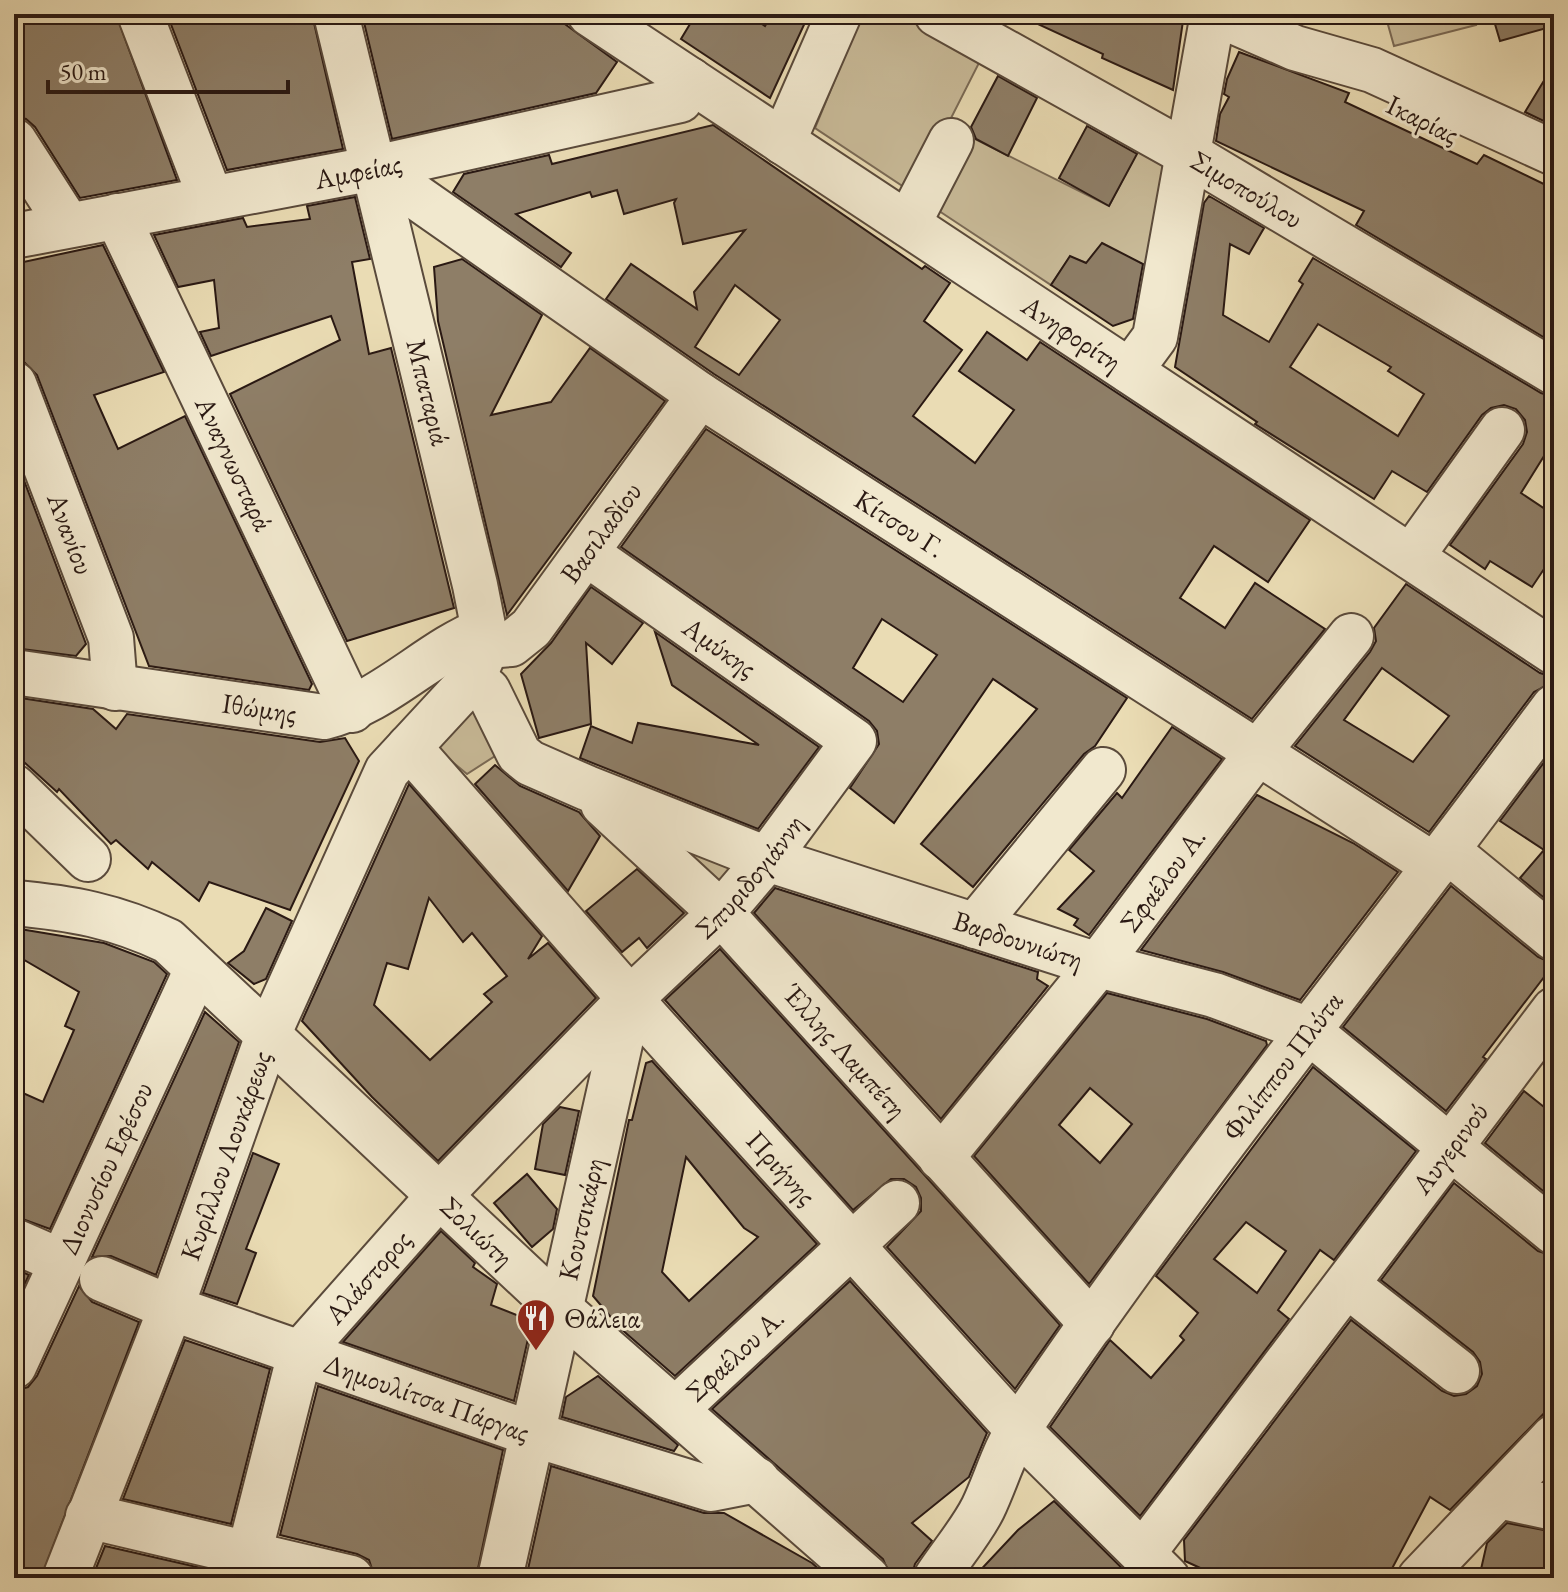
<svg xmlns="http://www.w3.org/2000/svg" width="1568" height="1592" font-family="'EB Garamond',serif">
<style>
.green{fill:#c9bb99;stroke:#7a6a56;stroke-width:2}
.building{fill:#8e7e67;stroke:#2a1913;stroke-width:2;fill-rule:evenodd}
.lines{fill:none;stroke-linecap:round;stroke-linejoin:round}
.minor-casing{stroke:#5a4a3b;stroke-width:48}
.minor{stroke:#f1e8ce;stroke-width:44}
.labels{text-anchor:middle;stroke-width:6;stroke-linejoin:round;paint-order:stroke}
.street-label{font-size:28px;fill:#2a1913;stroke:#f1e8ce}
.poi-label{font-size:28px;fill:#2a1913;stroke:#f1e8ce;text-anchor:start}
</style>
<rect width="100%" height="100%" fill="#eadcb4"/>
<filter id="stains"><feTurbulence type="fractalNoise" baseFrequency=".0025" numOctaves="4"/><feColorMatrix values="0 0 0 0 .2 0 0 0 0 .09 0 0 0 0 .02 0 0 0 .5 -.17"/></filter>
<radialGradient id="worn" r=".72"><stop offset=".6" stop-color="#630" stop-opacity="0"/><stop offset="1" stop-color="#630" stop-opacity=".3"/></radialGradient>
<!-- green -->
<g class="green">
<polygon points="862,14 903,14 981,59 913,193 815,128"/>
<polygon points="1385,14 1473,14 1476,25 1394,46"/>
<polygon points="967,135 1109,206 1141,145 1173,169 1146,266 1102,244 1087,263 1070,257 1051,285 930,205"/>
<polygon points="471,701 506,749 467,774 432,745"/>
<polygon points="647,822 737,859 714,889"/>
</g>
<!-- building -->
<g class="building">
<polygon points="14,14 116,14 177,180 80,198 35,127 26,119 14,116"/>
<polygon points="167,14 312,14 343,149 227,170"/>
<polygon points="362,14 551,14 617,62 596,93 392,139"/>
<polygon points="696,14 746,14 765,26 772,14 809,14 770,98 681,39"/>
<polygon points="1016,14 1184,14 1173,90 1102,58 1103,54"/>
<polygon points="1492,14 1554,14 1554,26 1500,41"/>
<polygon points="1239,52 1349,93 1345,102 1477,164 1484,155 1554,189 1554,326 1545,338 1356,225 1364,211 1216,141 1220,114 1229,97 1224,94 1227,79"/>
<polygon points="1554,64 1554,126 1525,112"/>
<polygon points="998,76 1037,98 1008,156 976,139 971,127"/>
<path d="M713 125 922 269 925 266 950 283 924 321 962 350 913 416 975 463 1014 410 959 371 987 332 1027 360 1040 342 1310 520 1268 582 1214 546 1180 598 1225 628 1255 583 1325 629 1252 719 714 374 606 299 631 264 697 309 694 292 745 230 683 244 674 203 676 199 624 214 617 190 592 197 590 192 516 214 571 253 561 267 453 192 464 174 549 155 552 164ZM735 285 780 320 739 375 695 347Z"/>
<polygon points="1087,126 1137,154 1109,206 1059,178"/>
<path d="M1209 196 1264 228 1249 254 1230 244 1223 315 1269 342 1303 284 1299 281 1313 258 1541 393 1554 397V440L1521 493 1554 515V554L1532 587 1490 561 1485 569 1450 545 1523 444 1527 432 1525 420 1516 409 1504 405 1491 408 1482 415 1427 492 1392 471 1374 499 1255 424 1257 422 1175 367 1204 203ZM1318 324 1391 367 1388 371 1424 394 1398 436 1290 367Z"/>
<polygon points="355,197 370,259 352,262 369,354 391,348 454,608 347,641 230,394 340,340 331,316 211,356 200,332 219,328 214,280 178,287 154,235 243,218 247,227 310,219 307,206"/>
<polygon points="1102,243 1143,264 1133,319 1113,326 1051,285 1070,256 1086,263"/>
<polygon points="103,245 164,372 94,395 118,449 185,416 312,684 309,690 149,666 37,375 23,361 14,338 14,264"/>
<polygon points="462,259 542,315 491,415 551,402 590,348 665,401 507,615 438,321 434,267"/>
<path d="M706 429 1127 698 1095 746 1084 754 973 887 921 844 1037 709 993 679 894 823 850 788 879 744 877 731 869 721 621 547ZM882 619 937 655 903 702 853 668Z"/>
<polygon points="14,454 86,644 76,656 14,648"/>
<path d="M1406 584 1540 673 1554 677V682L1534 692 1429 832 1295 746 1370 652 1376 641 1374 628ZM1382 668 1449 716 1413 762 1344 720Z"/>
<polygon points="591,587 643,623 612,664 586,643 591,724 539,738 521,674 551,643"/>
<polygon points="655,632 819,747 758,829 580,758 591,726 632,743 638,723 759,745 672,685"/>
<polygon points="14,697 93,709 116,729 127,714 320,742 345,738 359,761 290,910 209,882 199,901 152,862 148,869 116,840 111,844 59,789 57,792 14,753"/>
<polygon points="1172,727 1222,759 1089,935 1074,925 1078,919 1058,909 1094,871 1069,850 1117,793 1122,798"/>
<polygon points="1554,749 1554,906 1520,878 1544,850 1500,821"/>
<polygon points="495,765 520,786 579,812 600,836 568,891 475,784"/>
<path d="M409 784 542 936 528 959 548 943 596 998 438 1161 372 1097 302 1021ZM429 898 463 942 472 933 507 976 484 994 492 1002 430 1060 374 1005 387 963 408 969Z"/>
<polygon points="1257,795 1353,843 1398,872 1300,1000 1223,972 1141,950"/>
<polygon points="637,869 684,913 647,948 639,938 622,952 586,911"/>
<polygon points="1451,886 1538,957 1554,964 1483,1057 1486,1059 1446,1111 1343,1027"/>
<polygon points="775,888 1038,972 1037,979 1048,986 941,1119 754,913"/>
<polygon points="266,908 292,921 266,979 254,984 228,963 244,951"/>
<polygon points="14,928 104,943 154,962 167,974 50,1229 14,1216 14,1089 43,1102 74,1030 65,1026 79,992 14,954"/>
<polygon points="720,949 1060,1325 1015,1389 887,1247 921,1211 921,1198 916,1187 904,1179 891,1179 853,1210 665,1000"/>
<path d="M1107 993 1207 1019 1266 1041 1267 1045 1089 1284 974 1156ZM1090 1088 1132 1124 1100 1163 1059 1125Z"/>
<polygon points="205,1012 239,1042 156,1275 111,1256 92,1257"/>
<path d="M652 1061 817 1244 675 1376 620 1328 593 1296 629 1120H632L646 1063ZM686 1157 744 1228 758 1237 689 1301 662 1272Z"/>
<path d="M1313 1067 1416 1151 1334 1260 1320 1250 1278 1310 1289 1319 1140 1516 1050 1427 1110 1340 1151 1378 1184 1340 1180 1336 1198 1313 1156 1276ZM1246 1222 1286 1251 1257 1293 1214 1259Z"/>
<polygon points="1524,1091 1554,1115 1554,1200 1485,1143"/>
<polygon points="560,1107 579,1111 565,1175 535,1169 543,1124"/>
<polygon points="253,1153 279,1164 246,1249 256,1253 237,1304 203,1293"/>
<polygon points="527,1174 557,1209 553,1229 532,1247 494,1203"/>
<polygon points="1454,1183 1538,1251 1554,1256 1554,1403 1450,1510 1430,1497 1387,1578 1222,1578 1185,1561 1184,1540 1351,1320 1442,1391 1454,1396 1466,1394 1477,1386 1482,1374 1480,1362 1473,1352 1381,1280"/>
<polygon points="441,1231 475,1263 473,1267 497,1284 491,1305 532,1321 514,1401 343,1342"/>
<polygon points="14,1268 29,1275 14,1306"/>
<polygon points="850,1281 987,1433 969,1477 912,1523 932,1541 915,1564 911,1578 891,1578 883,1559 712,1409"/>
<polygon points="79,1286 92,1302 139,1322 41,1578 14,1578 14,1391 28,1387 37,1376"/>
<polygon points="185,1340 270,1369 231,1524 123,1499"/>
<polygon points="598,1376 678,1445 674,1451 562,1417 566,1397"/>
<polygon points="318,1386 503,1450 476,1578 375,1578 369,1560 357,1554 280,1535"/>
<polygon points="551,1466 704,1513 724,1513 812,1563 829,1578 526,1578"/>
<polygon points="1054,1501 1132,1578 973,1578 1018,1530"/>
<polygon points="1507,1523 1554,1532 1554,1578 1479,1578 1487,1543"/>
<polygon points="105,1546 219,1572 219,1578 92,1578"/>
</g>
<g class="lines">
<!-- minor casing -->
<g class="minor-casing">
<g id="minor">
<polyline points="140,14 211,199"/>
<path id="s1" d="M590 14 1554 652"/>
<path id="s2" d="M937 14 1188 154 1554 372"/>
<polyline points="1217,14 1295,48 1372,70 1554,153"/>
<polyline points="14,141 68,225"/>
<polyline points="783,142 839,14"/>
<path id="s3" d="M375 168 700 395 1435 866"/>
<path id="s4" d="M117 216 352 710"/>
<polyline points="908,224 951,141"/>
<path id="s5" d="M14 236 375 168 680 100 690 80"/>
<polyline points="1130,371 1155,337 1213,14"/>
<path id="s6" d="M14 384 111 638 115 688"/>
<polyline points="1411,557 1502,430"/>
<path id="s7" d="M487 646 511 644 531 628 700 395"/>
<path id="s8" d="M14 672 324 717C384 703 428 652 484 630"/>
<path id="s9" d="M473 678 488 691 519 754 530 763 587 788 767 859 1098 965 1214 995 1306 1029 1554 1232"/>
<path id="s10" d="M409 747 630 999 1018 1430 1167 1578"/>
<polyline points="14,787 88,859"/>
<path id="s11" d="M603 804 721 913 1092 1324"/>
<polyline points="1448,851 1554,938"/>
<path id="s12" d="M14 903C72 908 115 916 168 941L560 1309 867 1578"/>
<polyline points="975,926 1103,770"/>
<path id="s13" d="M941 1158 1098 965 1258 752 1351 636"/>
<polyline points="14,1241 62,1262"/>
<path id="s14" d="M102 1279 171 1308 532 1434 711 1489 757 1480"/>
<polyline points="1347,1285 1457,1371"/>
<path id="s15" d="M14 1366 197 969"/>
<path id="s16" d="M676 1409 897 1203"/>
<polyline points="1499,1496 1554,1508"/>
<polyline points="88,1516 351,1578"/>
<path id="s17" d="M1143 1553 1554 1010"/>
<path id="s18" d="M65 1578 171 1308 268 1035 387 771 473 678 487 646 475 585 336 14"/>
<path id="s19" d="M243 1578 300 1353 438 1197 630 999 721 913 767 859 854 741 586 553"/>
<path id="s20" d="M500 1578 630 999"/>
<path id="s21" d="M936 1578C951 1555 971 1532 983 1508 996 1481 1004 1450 1021 1425 1188 1178 1377 947 1554 707"/>
<polyline points="1420,1578 1554,1437"/>
</g>
</g>
<!-- minor -->
<use href="#minor" class="minor"/>
</g>
<!-- icons -->
<defs>
<g id="restaurant-pin" transform="scale(2)"><path d="M0 17L-7.5 6A9.5 9.5 0 1 1 7.5 6Z" fill="#8f2418" stroke="#f1e8ce"/><path d="M-5-6h1v4h1v-4h1v4h1v-4h1v5L-1.5 .5V6h-2V.5L-5-1ZM5-6V6H3V1.5H1.5Q1.5-4 5-6Z" fill="#fff"/></g>
</defs>
<g fill-rule="evenodd">
<use href="#restaurant-pin" x="536" y="1318"/>
</g>
<g class="labels">
<!-- street labels -->
<g class="street-label">
<text transform="translate(1423 119) rotate(26)" y="10">Ικαρίας</text>
<text dy="10" stroke="none"><textPath href="#s5" startOffset="350">Αμφείας</textPath></text>
<text dy="10" stroke="none"><textPath href="#s2" startOffset="356">Σιμοπούλου</textPath></text>
<text dy="10" stroke="none"><textPath href="#s1" startOffset="578">Ανηφορίτη</textPath></text>
<text transform="translate(429 392) rotate(76)" y="10">Μπαταριά</text>
<text dy="10" stroke="none"><textPath href="#s4" startOffset="274">Αναγνωσταρά</textPath></text>
<text dy="10" stroke="none"><textPath href="#s3" startOffset="634">Κίτσου Γ.</textPath></text>
<text dy="10" stroke="none"><textPath href="#s7" startOffset="168">Βασιλαδίου</textPath></text>
<text dy="10" stroke="none"><textPath href="#s6" startOffset="160">Ανανίου</textPath></text>
<text transform="translate(720 647) rotate(35)" y="10">Αμύκης</text>
<text dy="10" stroke="none"><textPath href="#s8" startOffset="248">Ιθώμης</textPath></text>
<text dy="10" stroke="none"><textPath href="#s19" startOffset="888">Σπυριδογιάννη</textPath></text>
<text dy="10" stroke="none"><textPath href="#s13" startOffset="356">Σφαέλου Α.</textPath></text>
<text dy="10" stroke="none"><textPath href="#s9" startOffset="624">Βαρδουνιώτη</textPath></text>
<text dy="10" stroke="none"><textPath href="#s11" startOffset="346">Έλλης Λαμπέτη</textPath></text>
<text dy="10" stroke="none"><textPath href="#s21" startOffset="620">Φιλίππου Πλύτα</textPath></text>
<text dy="10" stroke="none"><textPath href="#s17" startOffset="508">Αυγερινού</textPath></text>
<text dy="10" stroke="none"><textPath href="#s18" startOffset="452">Κυρίλλου Λουκάρεως</textPath></text>
<text dy="10" stroke="none"><textPath href="#s15" startOffset="218">Διονυσίου Εφέσου</textPath></text>
<text dy="10" stroke="none"><textPath href="#s10" startOffset="562">Πριήνης</textPath></text>
<text dy="10" stroke="none"><textPath href="#s20" startOffset="368">Κουτσικάρη</textPath></text>
<text dy="10" stroke="none"><textPath href="#s12" startOffset="584">Σολιώτη</textPath></text>
<text dy="10" stroke="none"><textPath href="#s19" startOffset="334">Αλάστορος</textPath></text>
<text dy="10" stroke="none"><textPath href="#s16" startOffset="80">Σφαέλου Α.</textPath></text>
<text dy="10" stroke="none"><textPath href="#s14" startOffset="346">Δημουλίτσα Πάργας</textPath></text>
</g>
<!-- poi labels -->
<g class="poi-label">
<text x="564" y="1328">Θάλεια</text>
</g>
</g>
<!-- margin -->
<rect width="1568" height="1592" fill="none" stroke="#eadcb4" stroke-width="48"/>
<rect x="16" y="16" width="1536" height="1560" fill="none" stroke="#2a1913" stroke-width="4"/>
<rect x="24" y="24" width="1520" height="1544" fill="none" stroke="#2a1913" stroke-width="2"/>
<!-- scale -->
<path d="M48 80v12h240v-12" fill="none" stroke="#2a1913" stroke-width="4"/>
<text x="60" y="80" font-size="24" fill="#2a1913" stroke="#f1e8ce" stroke-width="6" paint-order="stroke">50 m</text>
<rect width="100%" height="100%" filter="url(#stains)"/>
<rect width="100%" height="100%" fill="url(#worn)"/>
</svg>
